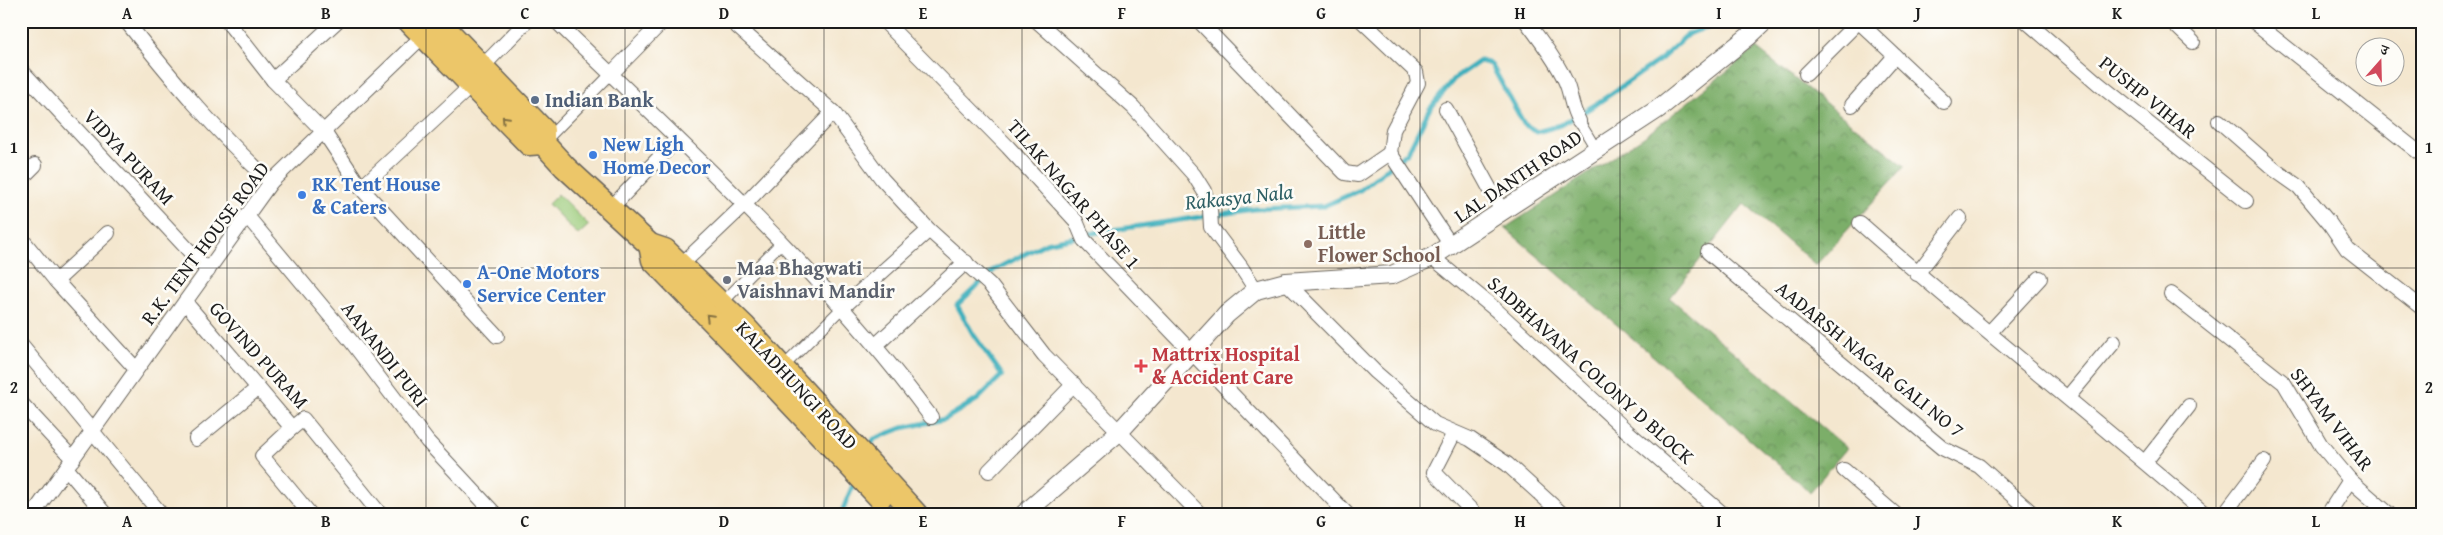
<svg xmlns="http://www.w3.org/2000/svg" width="2443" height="535" font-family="'Gentium Book Plus','Noto Serif Devanagari',serif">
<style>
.green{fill:#9aca79;stroke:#5b734a}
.forest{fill:url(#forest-crowns);stroke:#4c6542}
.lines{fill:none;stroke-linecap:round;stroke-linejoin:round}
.stream{stroke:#41b0bd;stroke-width:5}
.pedestrian-casing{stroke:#68635b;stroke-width:12}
.minor-casing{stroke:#68635b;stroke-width:16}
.tertiary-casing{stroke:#68635b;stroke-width:20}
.primary-casing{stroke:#68635b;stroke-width:25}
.pedestrian{stroke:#fff;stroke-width:10}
.minor{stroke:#fff;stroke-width:14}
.tertiary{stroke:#fff;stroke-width:18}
.primary{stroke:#ecc669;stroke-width:22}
.oneway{stroke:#847142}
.grid{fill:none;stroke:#1c1c1c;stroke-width:1;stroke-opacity:0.55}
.service-dot{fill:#5c6f8a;stroke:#fdfcf7;stroke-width:2}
.shop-dot{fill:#3f7fe0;stroke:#fdfcf7;stroke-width:2}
.education-dot{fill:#8d6e63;stroke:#fdfcf7;stroke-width:2}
.worship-dot{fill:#6b7280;stroke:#fdfcf7;stroke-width:2}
.health-dot{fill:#e0444e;stroke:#fdfcf7;stroke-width:2}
.labels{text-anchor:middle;stroke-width:5;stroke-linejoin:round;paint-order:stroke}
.street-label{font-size:20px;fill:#1c1c1c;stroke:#fdfcf7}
.service-label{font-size:20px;font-weight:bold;fill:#4e5e75;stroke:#fdfcf7;text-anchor:start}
.shop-label{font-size:20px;font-weight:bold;fill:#366cbe;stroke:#fdfcf7;text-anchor:start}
.education-label{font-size:20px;font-weight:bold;fill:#785e54;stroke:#fdfcf7;text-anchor:start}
.worship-label{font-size:20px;font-weight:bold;fill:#5b616d;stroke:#fdfcf7;text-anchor:start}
.health-label{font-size:20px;font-weight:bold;fill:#be3a42;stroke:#fdfcf7;text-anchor:start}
.water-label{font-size:21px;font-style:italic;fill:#2d5f64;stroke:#fdfcf7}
.neatline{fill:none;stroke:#1c1c1c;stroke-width:2}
.grid-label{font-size:16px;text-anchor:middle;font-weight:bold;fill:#1c1c1c}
</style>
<defs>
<pattern id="forest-crowns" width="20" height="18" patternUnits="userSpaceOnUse" patternTransform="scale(1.25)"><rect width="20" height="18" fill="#7bae69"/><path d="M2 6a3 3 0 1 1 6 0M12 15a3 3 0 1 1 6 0" fill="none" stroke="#648d56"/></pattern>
</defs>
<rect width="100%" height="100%" fill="#fdfcf7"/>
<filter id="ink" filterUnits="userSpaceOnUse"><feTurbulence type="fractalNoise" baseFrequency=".02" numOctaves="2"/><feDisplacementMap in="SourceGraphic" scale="10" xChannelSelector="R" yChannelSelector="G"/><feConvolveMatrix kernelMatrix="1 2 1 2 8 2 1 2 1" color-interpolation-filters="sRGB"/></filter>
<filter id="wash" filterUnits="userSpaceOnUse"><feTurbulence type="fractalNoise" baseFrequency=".0096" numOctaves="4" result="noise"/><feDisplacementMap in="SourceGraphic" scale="20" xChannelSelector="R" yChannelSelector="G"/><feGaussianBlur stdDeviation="1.12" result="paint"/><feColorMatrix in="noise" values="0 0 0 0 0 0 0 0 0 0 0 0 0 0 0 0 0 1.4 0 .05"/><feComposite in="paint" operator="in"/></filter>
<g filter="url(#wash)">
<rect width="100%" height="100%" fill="#f4e7cf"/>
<!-- green -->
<polygon class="green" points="558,194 589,225 578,235 548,204"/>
<!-- forest -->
<polygon class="forest" points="1756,48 1905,166 1816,265 1744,204 1670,298 1847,448 1810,492 1505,228 1644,137"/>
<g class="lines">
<!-- stream -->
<g class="stream">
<polyline points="868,452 874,439 902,428 945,419 978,399 1002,375 973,334 957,305 994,270 1046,243 1099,232 1255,209 1324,206 1360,190 1408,152 1429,110 1454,79 1480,61 1491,64 1524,124 1537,132 1561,125 1595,105 1661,59 1688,34 1725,21"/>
<polyline points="841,514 855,480"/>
</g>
</g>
</g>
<g filter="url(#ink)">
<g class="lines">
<!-- pedestrian casing -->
<g class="pedestrian-casing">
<g id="pedestrian">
<polyline points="1579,121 1596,149"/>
<polyline points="545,141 611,74"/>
<polyline points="721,304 781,243"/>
<polyline points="783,367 842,308"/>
</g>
</g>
<!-- minor casing -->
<g class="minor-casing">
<g id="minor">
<path d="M126 21C171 78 217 133 271 182"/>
<polyline points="227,21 273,80 324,132 361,188 497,336"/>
<path d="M556 21C686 148 823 271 931 417"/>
<polyline points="731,21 833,112 882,179 929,230 990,285 1044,355 1200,514"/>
<polyline points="884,21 1008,147 1076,221 1084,240 1347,514"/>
<polyline points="1037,21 1133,107 1194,175 1204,191 1210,209 1211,227 1241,267 1256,290"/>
<polyline points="1199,21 1345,173 1358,175 1390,153"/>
<polyline points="1362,21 1416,72 1418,83 1393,130 1390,153"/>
<path d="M1526 21C1539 38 1562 68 1568 88 1572 101 1572 109 1579 121"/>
<polyline points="1858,21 1944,102"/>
<polyline points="2026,21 2100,85 2246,201"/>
<polyline points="2171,21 2193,42"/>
<polyline points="2253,21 2422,155"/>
<polyline points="481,68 527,21"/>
<polyline points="21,70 208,271"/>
<polyline points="611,74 663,21"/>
<polyline points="1806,74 1858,22"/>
<polyline points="273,80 337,21"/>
<polyline points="1852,105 1895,56"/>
<polyline points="1446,109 1502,211"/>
<polyline points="2219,121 2275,170 2299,187 2330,224 2347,249 2422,308"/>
<polyline points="1390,153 1452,247"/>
<polyline points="21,179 35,165"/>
<polyline points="361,188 472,85"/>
<polyline points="610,209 677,139"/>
<polyline points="247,216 351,341 427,441 495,514"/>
<path d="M1860 223C1973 323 2091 415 2205 514"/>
<polyline points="21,238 56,281 136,369"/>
<polyline points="1708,252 1942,448 1979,466 2033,514"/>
<polyline points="1432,257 1496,310 1628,432 1723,514"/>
<polyline points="681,265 744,205 833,112"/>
<polyline points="1917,274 1960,218"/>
<polyline points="56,281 108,233"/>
<polyline points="1286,282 1375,372 1435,424 1470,439 1507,464 1562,514"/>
<polyline points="2171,294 2284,383 2321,445 2350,480 2389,514"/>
<polyline points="185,302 292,428 303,419 380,514"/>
<polyline points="842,308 929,230"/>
<polyline points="1990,332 2040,278"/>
<polyline points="21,345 161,514"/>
<polyline points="875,346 966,262"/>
<polyline points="2068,397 2114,342"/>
<polyline points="21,403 73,459"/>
<polyline points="292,428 262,456 310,514"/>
<polyline points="1454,433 1434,472 1475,514"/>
<polyline points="196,439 258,388"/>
<polyline points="2145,462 2189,406"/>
<polyline points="67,469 105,514"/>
<polyline points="1844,470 1895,514"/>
<polyline points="989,471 1074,384"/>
<polyline points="33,514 271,182 428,31"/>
<polyline points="2224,514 2264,461"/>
<polyline points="2328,514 2350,480"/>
</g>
</g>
<!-- tertiary casing -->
<g class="tertiary-casing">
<polyline id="tertiary" points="1024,514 1120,431 1227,314 1256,290 1286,282 1392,275 1432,257 1658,109 1749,36 1765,21"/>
</g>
<!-- primary casing -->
<g class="primary-casing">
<g id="primary">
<polyline points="409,21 529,144 543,143"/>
<polyline points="438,21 543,130 543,143 565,167 650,245 665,250 744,326 916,514"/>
<polyline points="650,245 653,260 731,340 880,498"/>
</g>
</g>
<!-- pedestrian -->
<use href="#pedestrian" class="pedestrian"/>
<!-- minor -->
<use href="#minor" class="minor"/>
<!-- tertiary -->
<use href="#tertiary" class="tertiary"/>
<!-- primary -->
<use href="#primary" class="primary"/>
</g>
<!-- one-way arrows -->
<defs><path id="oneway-chevron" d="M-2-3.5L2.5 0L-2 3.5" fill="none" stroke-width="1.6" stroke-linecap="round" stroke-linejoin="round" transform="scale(1.25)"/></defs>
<g class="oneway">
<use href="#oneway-chevron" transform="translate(505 119) rotate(-134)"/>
<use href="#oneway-chevron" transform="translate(709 317) rotate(-135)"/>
</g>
</g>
<!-- grid -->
<path class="grid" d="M227 21V514M426 21V514M625 21V514M824 21V514M1022 21V514M1222 21V514M1420 21V514M1620 21V514M1819 21V514M2018 21V514M2216 21V514M21 268H2422"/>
<!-- markers -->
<circle class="service-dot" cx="535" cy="100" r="5"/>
<g class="shop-dot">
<circle cx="593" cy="155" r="5"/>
<circle cx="302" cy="195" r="5"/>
<circle cx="467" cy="284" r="5"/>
</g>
<circle class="education-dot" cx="1308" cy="244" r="5"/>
<circle class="worship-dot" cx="727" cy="280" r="5"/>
<path class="health-dot" d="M1138.5 358.5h5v5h5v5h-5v5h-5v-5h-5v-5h5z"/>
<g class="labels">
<!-- street labels -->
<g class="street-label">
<text transform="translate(2148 97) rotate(39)" y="7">PUSHP VIHAR</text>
<text transform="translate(129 157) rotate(47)" y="7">VIDYA PURAM</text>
<text transform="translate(1518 176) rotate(-34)" y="7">LAL DANTH ROAD</text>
<text transform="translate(1074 194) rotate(49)" y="7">TILAK NAGAR PHASE 1</text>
<text transform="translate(205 243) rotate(-53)" y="7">R.K. TENT HOUSE ROAD</text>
<text transform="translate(385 354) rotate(52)" y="7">AANANDI PURI</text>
<text transform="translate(259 355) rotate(48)" y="7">GOVIND PURAM</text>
<text transform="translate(1870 359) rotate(39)" y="7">AADARSH NAGAR GALI NO 7</text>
<text transform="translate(1591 370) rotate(42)" y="7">SADBHAVANA COLONY D BLOCK</text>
<text transform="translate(797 385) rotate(47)" y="7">KALADHUNGI ROAD</text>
<text transform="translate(2332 419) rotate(53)" y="7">SHYAM VIHAR</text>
</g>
<!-- service labels -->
<g class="service-label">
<text x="545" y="107">Indian Bank</text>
</g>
<!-- shop labels -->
<g class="shop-label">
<text x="603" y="151">New Ligh<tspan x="603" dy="23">Home Decor</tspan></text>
<text x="312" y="191">RK Tent House<tspan x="312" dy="23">&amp; Caters</tspan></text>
<text x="477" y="279">A-One Motors<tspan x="477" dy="23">Service Center</tspan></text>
</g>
<!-- education labels -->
<g class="education-label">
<text x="1318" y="239">Little<tspan x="1318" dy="23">Flower School</tspan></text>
</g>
<!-- worship labels -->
<g class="worship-label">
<text x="737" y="275">Maa Bhagwati<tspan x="737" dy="23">Vaishnavi Mandir</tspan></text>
</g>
<!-- health labels -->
<g class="health-label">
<text x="1152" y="361">Mattrix Hospital<tspan x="1152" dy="23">&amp; Accident Care</tspan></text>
</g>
<!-- water labels -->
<g class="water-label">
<text transform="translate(1239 197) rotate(-6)" y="7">Rakasya Nala</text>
</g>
</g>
<!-- margin -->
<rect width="2443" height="535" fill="none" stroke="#fdfcf7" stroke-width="55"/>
<!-- north arrow -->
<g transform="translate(2380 62) rotate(20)"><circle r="24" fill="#fdfcf7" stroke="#a3a29f"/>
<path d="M0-4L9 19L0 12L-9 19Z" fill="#d1495b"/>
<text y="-8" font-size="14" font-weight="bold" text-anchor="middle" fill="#1c1c1c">उ</text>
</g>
<rect x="28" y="28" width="2388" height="480" class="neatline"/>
<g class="grid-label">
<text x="127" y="19">A</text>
<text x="326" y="19">B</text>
<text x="525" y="19">C</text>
<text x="724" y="19">D</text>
<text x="923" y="19">E</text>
<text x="1122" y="19">F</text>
<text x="1321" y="19">G</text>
<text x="1520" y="19">H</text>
<text x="1719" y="19">I</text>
<text x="1918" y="19">J</text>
<text x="2117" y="19">K</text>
<text x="2316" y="19">L</text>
<text x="14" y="153">1</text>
<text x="2429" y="153">1</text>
<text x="14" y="393">2</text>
<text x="2429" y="393">2</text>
<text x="127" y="527">A</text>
<text x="326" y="527">B</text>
<text x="525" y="527">C</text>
<text x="724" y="527">D</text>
<text x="923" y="527">E</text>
<text x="1122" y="527">F</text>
<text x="1321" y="527">G</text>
<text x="1520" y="527">H</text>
<text x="1719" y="527">I</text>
<text x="1918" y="527">J</text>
<text x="2117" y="527">K</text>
<text x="2316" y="527">L</text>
</g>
</svg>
